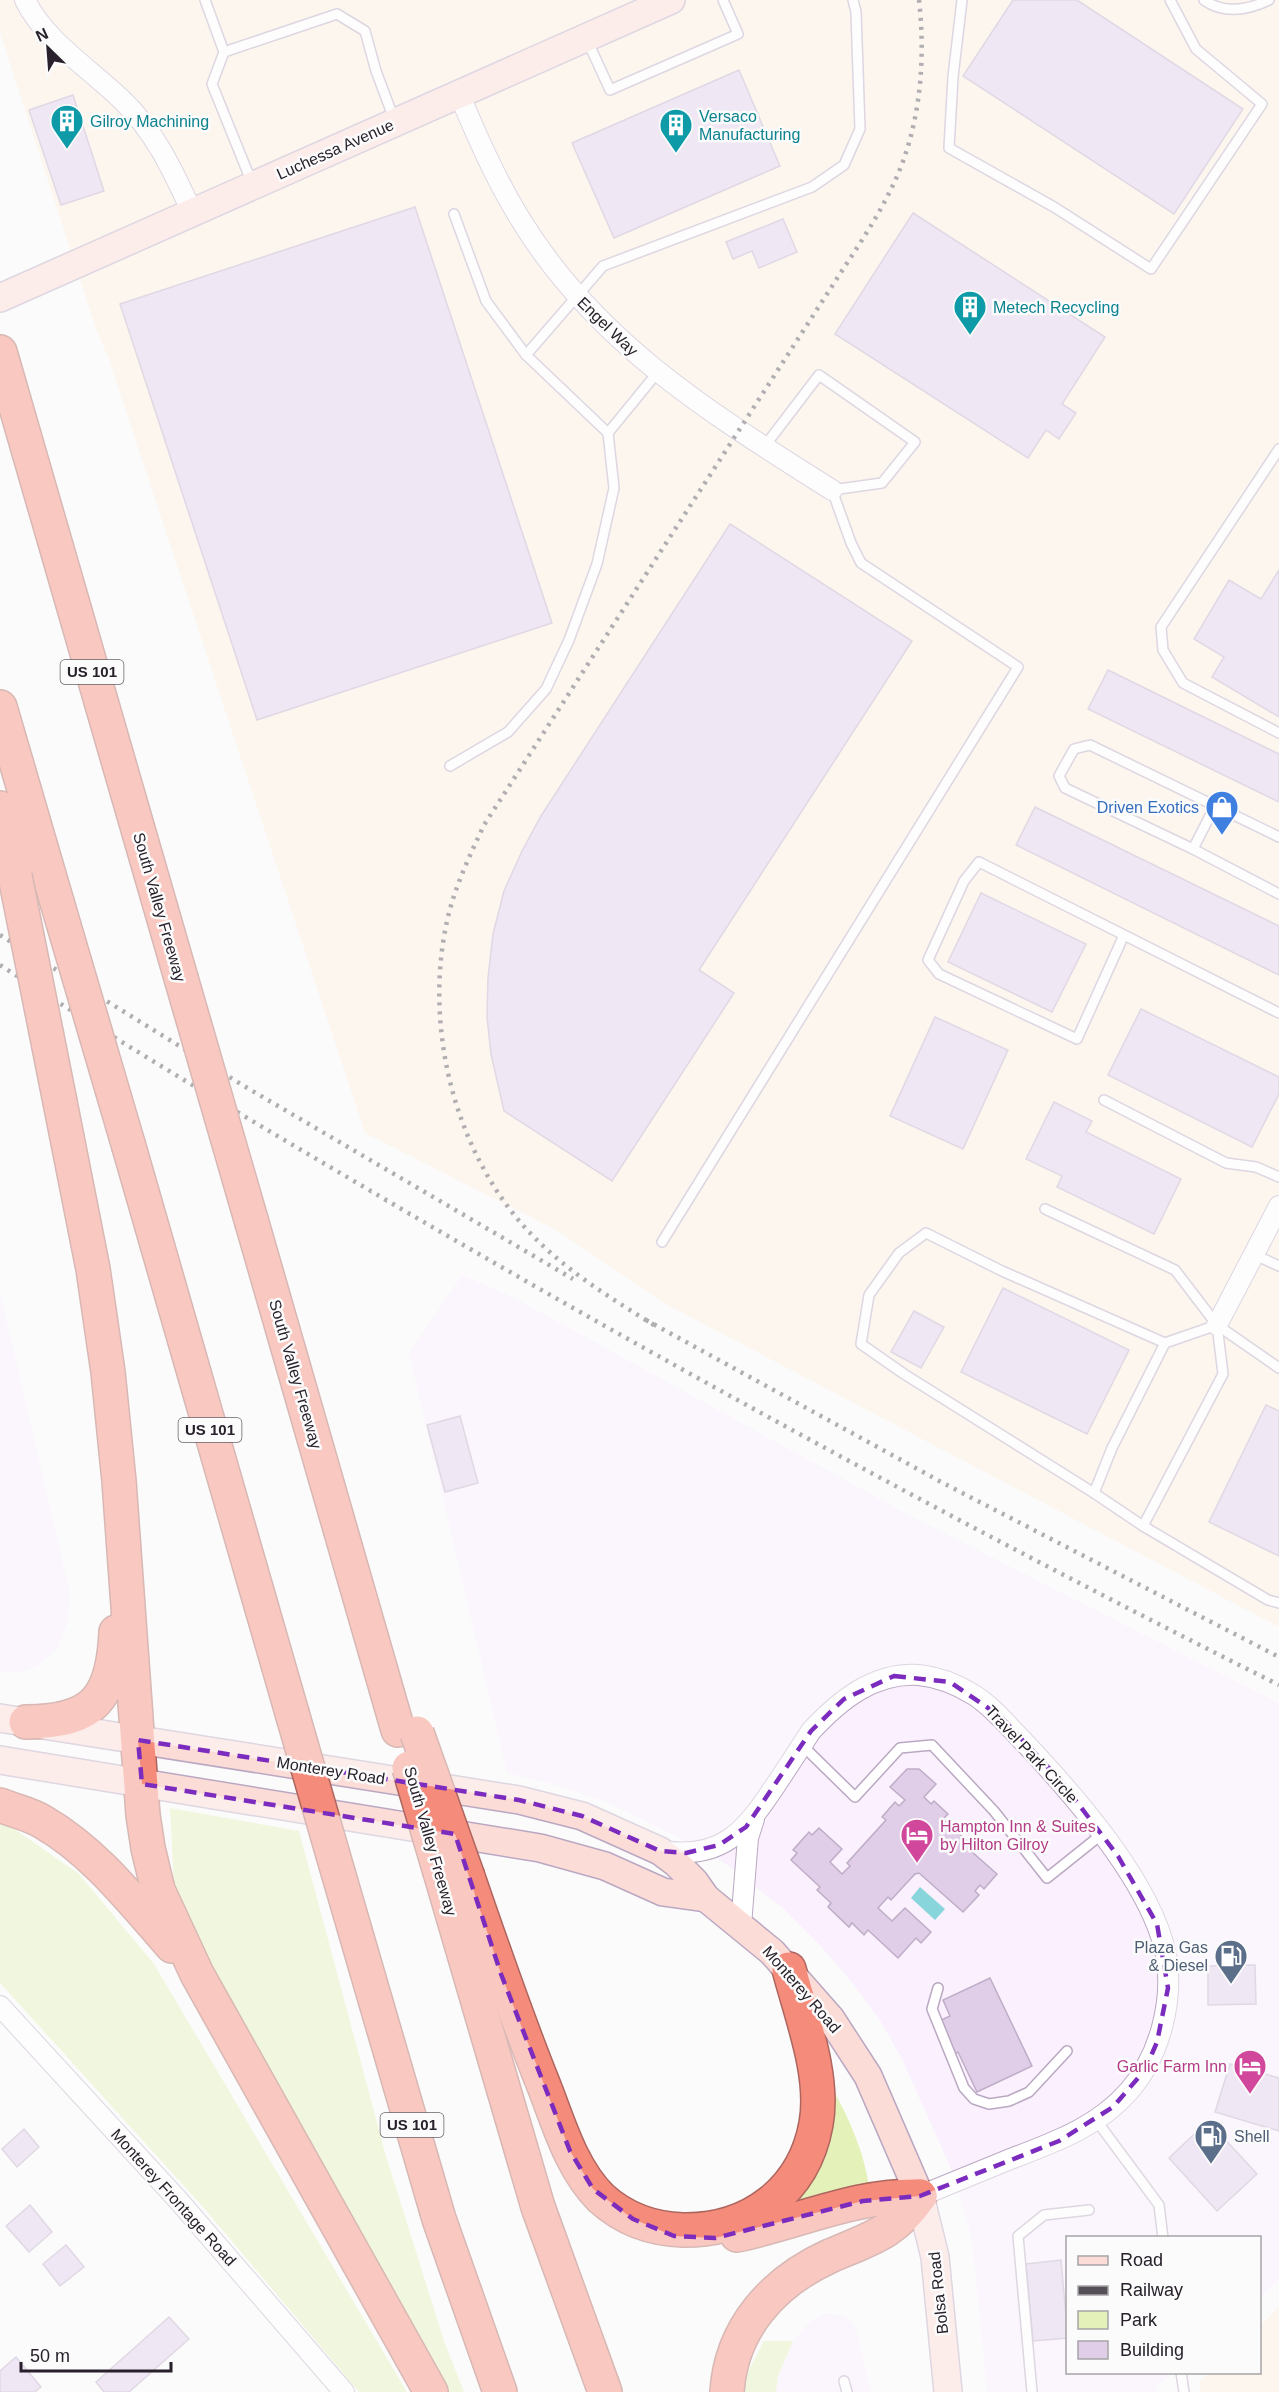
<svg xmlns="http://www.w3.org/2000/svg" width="1279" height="2392" font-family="Helvetica,sans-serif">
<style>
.built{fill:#faf0fe}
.industrial{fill:#fcefe1}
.green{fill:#e4f2ba}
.water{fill:#88d6db}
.building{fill:#e0cee8;stroke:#bfadc7;stroke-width:1.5}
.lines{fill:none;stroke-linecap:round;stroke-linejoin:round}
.lane-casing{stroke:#baa8c2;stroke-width:12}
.street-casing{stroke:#baa8c2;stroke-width:22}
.secondary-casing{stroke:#baa8c2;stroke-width:30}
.highway-casing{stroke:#ad665f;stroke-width:36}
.lane{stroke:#fff;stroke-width:9}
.street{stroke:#fff;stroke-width:20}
.secondary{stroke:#fcdcd7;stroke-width:27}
.highway{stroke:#f58b7b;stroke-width:33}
.rail{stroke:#555058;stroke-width:4.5;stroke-dasharray:3 6;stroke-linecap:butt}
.highway-bridge-casing{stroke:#ad665f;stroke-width:36;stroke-linecap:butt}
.highway-bridge{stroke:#f58b7b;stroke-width:33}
.marked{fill:none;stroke:#7b2cbf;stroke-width:4.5;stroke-dasharray:12 8;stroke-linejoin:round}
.labels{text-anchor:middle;stroke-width:5;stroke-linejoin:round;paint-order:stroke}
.shield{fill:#fbfbfb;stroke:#676269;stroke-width:1.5}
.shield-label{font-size:15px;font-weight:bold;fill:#28212b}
.culture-label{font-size:16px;fill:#0d838f;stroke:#fbfbfb;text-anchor:start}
.street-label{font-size:16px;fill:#28212b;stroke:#fbfbfb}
.shop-label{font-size:16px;fill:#366cbe;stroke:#fbfbfb;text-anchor:end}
.hotel-label{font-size:16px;fill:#b23c85;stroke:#fbfbfb;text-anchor:start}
.service-label{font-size:16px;fill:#4e5e75;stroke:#fbfbfb;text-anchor:end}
</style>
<rect width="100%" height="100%" fill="#fbfbfb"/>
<!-- built -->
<g class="built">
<polygon points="462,1275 515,1298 907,1514 1279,1703 1279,2280 1260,2297 1260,2238 1068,2238 1068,2372 1173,2373 1156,2387 1157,2392 987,2392 972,2240 953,2173 901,2057 879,2019 850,1980 817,1942 785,1910 729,1866 713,1856 674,1835 606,1802 552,1784 507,1773 409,1353"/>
<polygon points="0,1292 70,1593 67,1625 57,1649 39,1665 23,1672 0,1672"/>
<polygon points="825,2313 844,2316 851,2321 856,2328 871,2392 776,2392 778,2376 793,2341 809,2322"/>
</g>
<!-- industrial -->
<g class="industrial">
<polygon points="0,0 1279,0 1279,1627 662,1302 558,1231 365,1133 108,357 96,329 0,33"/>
<polygon points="1279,2307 1279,2392 1200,2392 1199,2382 1209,2373 1260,2372 1260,2325"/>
</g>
<!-- green -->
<g class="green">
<polygon points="170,1808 299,1831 386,2156 445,2344 464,2392 449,2392 387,2297 216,1987 174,1885"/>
<polygon points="0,1819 79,1874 154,1964 407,2392 359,2392 203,2207 0,1983"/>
<path d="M831 2086C849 2118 863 2149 869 2186L777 2212Z"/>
<polygon points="764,2341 793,2341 778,2376 776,2392 743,2392 746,2375"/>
</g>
<!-- water -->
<polygon class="water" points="920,1887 945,1909 935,1920 911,1898"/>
<!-- building -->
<g class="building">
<polygon points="1013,0 1077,0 1243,109 1174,214 963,76"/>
<polygon points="739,70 780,166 614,238 572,143"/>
<polygon points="73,95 104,191 61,205 29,110"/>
<polygon points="415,207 552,623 257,720 120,304"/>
<polygon points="913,213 1105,337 1062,404 1076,413 1059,439 1046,430 1028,458 835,334"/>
<polygon points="783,219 797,252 759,268 752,251 733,259 726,242"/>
<polygon points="730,524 912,641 699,970 734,993 612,1181 504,1111 491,1054 487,1017 488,978 493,934 504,891 522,851 541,816"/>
<polygon points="1279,570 1279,717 1212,677 1224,657 1194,639 1229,580 1261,599"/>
<polygon points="1108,670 1279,754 1279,802 1088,709"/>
<polygon points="1035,807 1279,926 1279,975 1016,845"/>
<polygon points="981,893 1086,944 1052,1012 948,962"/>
<polygon points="1141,1009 1279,1077 1279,1094 1252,1147 1108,1075"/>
<polygon points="935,1017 1008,1050 963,1149 890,1116"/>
<polygon points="1054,1102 1092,1121 1086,1132 1181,1179 1154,1234 1057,1187 1062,1176 1026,1159"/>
<polygon points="1003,1288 1129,1350 1087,1434 961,1372"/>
<polygon points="914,1311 944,1327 921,1368 891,1352"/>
<polygon points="1266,1405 1279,1411 1279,1556 1209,1522"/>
<polygon points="460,1416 478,1483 445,1492 427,1425"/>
<polygon points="907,1769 919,1769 936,1784 924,1797 931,1804 934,1801 948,1814 943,1819 975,1848 971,1851 997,1874 984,1889 980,1885 975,1891 979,1895 963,1912 919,1873 915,1874 891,1900 888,1897 878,1908 892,1921 905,1908 931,1932 921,1943 916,1938 898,1958 868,1930 864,1935 852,1923 849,1927 828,1907 831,1903 817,1890 820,1887 791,1860 797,1853 793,1850 809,1832 812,1835 819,1828 842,1849 830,1862 842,1874 850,1866 847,1863 886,1820 882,1817 895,1802 899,1806 905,1800 890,1787"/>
<polygon points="1255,1965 1256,2004 1208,2005 1208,1966"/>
<polygon points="990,1978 1032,2066 977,2092 958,2052 955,2054 939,2021 950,2016 943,2000"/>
<polygon points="1230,2064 1279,2078 1279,2131 1215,2112"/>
<polygon points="1208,2121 1257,2174 1217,2211 1169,2158"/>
<polygon points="24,2129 39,2147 17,2167 2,2149"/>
<polygon points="30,2205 52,2232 29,2252 6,2226"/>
<polygon points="66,2245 84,2267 60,2286 43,2264"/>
<polygon points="1061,2260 1068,2338 1033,2341 1026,2264"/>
<polygon points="169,2317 189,2339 129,2392 104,2392 96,2382"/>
<polygon points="16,2357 41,2387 35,2392 0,2392 0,2371"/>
</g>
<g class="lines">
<!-- lane casing -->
<g class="lane-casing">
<g id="lane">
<polyline points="205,0 224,52"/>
<polyline points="962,0 953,77 949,148 1054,207 1151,269 1262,104 1196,49 1170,0"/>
<path d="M1204 0C1225 15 1248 10 1269 0"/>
<polyline points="587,40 610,90 738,34 723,0"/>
<polyline points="252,183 212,84 224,52 337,14 365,31 376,71 394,119"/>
<polyline points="454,214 486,301 526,355"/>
<polyline points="657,373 608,433 526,355 603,266 812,187 844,165 860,129 856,12 853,0"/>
<polyline points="1279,449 1161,627 1163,650 1183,683 1279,733"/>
<polyline points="450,766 508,732 546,689 569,640 597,564 614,488 608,433"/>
<polyline points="1279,837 1090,745 1074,749 1059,776 1065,788 1193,849 1279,894"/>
<polyline points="1193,849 1215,806"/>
<polyline points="1124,935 1077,1039 939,974 928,960 964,881 979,862 1279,1013"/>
<polyline points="1104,1100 1226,1163 1256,1167 1279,1177"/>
<polyline points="1045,1209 1175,1270 1217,1325 1279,1368"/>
<polyline points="662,1242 1018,667 861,563 851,543 832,490 882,483 915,442 819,375 764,447"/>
<polyline points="1253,1254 1279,1266"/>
<polyline points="1217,1325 1223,1374 1143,1526 1268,1600 1279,1603"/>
<polyline points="1165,1343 1002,1271 926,1233 899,1253 869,1295 861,1344 904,1374 1094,1493 1112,1448 1165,1343 1217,1325"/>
<polyline points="1094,1493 1143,1526"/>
<polyline points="802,1745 855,1797 900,1748 932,1745 994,1811 1047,1878 1102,1834"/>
<polyline points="938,1988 932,2009 964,2088 974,2099 989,2104 1009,2101 1029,2092 1067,2051"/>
<polyline points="1096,2120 1159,2205 1163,2238"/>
<polyline points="1181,2372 1184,2392"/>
<polyline points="844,2381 847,2392"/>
<polyline points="1032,2392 1018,2236 1044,2215 1089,2210"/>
</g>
</g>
<!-- street casing -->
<g class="street-casing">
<g id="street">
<path d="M25 0C46 42 88 67 121 99 155 131 173 171 192 212"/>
<path d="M459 94C477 136 495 178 519 217 595 343 712 414 832 490"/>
<polyline points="1217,1325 1279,1206"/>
<path d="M660 1851C721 1860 744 1833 775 1786 787 1768 799 1750 811 1731 840 1700 874 1672 919 1675 939 1677 958 1685 974 1695 993 1707 1008 1726 1024 1742 1073 1794 1152 1883 1166 1955 1174 2000 1160 2056 1129 2091 1097 2128 1052 2143 1008 2160 979 2172 949 2184 920 2196"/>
<polyline points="741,1925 748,1838 754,1819"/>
<polyline points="0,2006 178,2200 344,2392"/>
</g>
</g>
<!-- secondary casing -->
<g class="secondary-casing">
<g id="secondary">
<polyline points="0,298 671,0"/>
<polyline points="0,1718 519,1800 582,1816 660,1851 676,1863 694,1881 706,1898 772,1952 831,2019 868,2076 920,2196 935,2257 948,2392"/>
<polyline points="0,1760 540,1848 605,1866 663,1892 706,1898"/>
</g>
</g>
<!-- highway casing -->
<g class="highway-casing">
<g id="highway">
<polyline points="0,352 181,978"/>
<polyline points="0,707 57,902"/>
<polyline points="0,808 15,876"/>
<polyline points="60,1102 93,1269 108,1372 119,1481 143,1815 148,1848 158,1890 197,1974 431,2392"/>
<polyline points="129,1147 292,1713"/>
<polyline points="252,1223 398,1730"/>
<path d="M26 1722C94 1722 113 1698 116 1632"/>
<path d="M0 1805C14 1811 30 1814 43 1822 95 1852 133 1902 172 1946"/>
<polyline points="333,1855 439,2219 500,2392"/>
<polyline points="440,1872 538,2207 605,2392"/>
<path d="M468 1877C492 1947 516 2017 544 2086 559 2124 571 2168 601 2198 624 2219 653 2229 683 2230 750 2231 804 2191 816 2124 825 2076 801 2015 789 1969"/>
<path d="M737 2235C798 2222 857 2194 920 2196"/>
<path d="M727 2392C731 2328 773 2282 830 2256 869 2239 895 2233 920 2196"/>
</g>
</g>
<!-- lane -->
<use href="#lane" class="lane"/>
<!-- street -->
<use href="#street" class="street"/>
<!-- secondary -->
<use href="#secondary" class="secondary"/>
<!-- highway -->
<use href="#highway" class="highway"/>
<!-- rail -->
<g class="rail">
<polyline points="0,935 244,1086 573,1279"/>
<path d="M0 965C134 1052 272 1133 410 1214 694 1380 984 1537 1279 1685"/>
<polyline points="646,1320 943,1483 1279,1657"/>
<path d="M654 1325C607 1296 557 1265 521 1223 450 1141 422 1014 450 909 458 880 471 853 484 825L836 280C856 249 877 219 893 185 920 129 926 62 919 0"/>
</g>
<!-- highway-bridge casing -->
<g class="highway-bridge-casing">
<g id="highway-bridge">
<polyline points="15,876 60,1102"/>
<polyline points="57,902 129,1147"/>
<polyline points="181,978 252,1223"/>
<polyline points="292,1713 333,1855"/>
<polyline points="417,1733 468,1877"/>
<polyline points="409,1768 440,1872"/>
</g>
</g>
<!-- highway-bridge -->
<use href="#highway-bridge" class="highway-bridge"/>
</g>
<!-- marked area -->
<path d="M0 0H1279V2392H0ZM894 1676 950 1682 1000 1716 1060 1780 1118 1856 1157 1924 1168 1988 1157 2042 1145 2070 1113 2107 1059 2141 920 2196 863 2201 715 2238 674 2236 633 2219 593 2189 570 2151 501 1974 455 1834 142 1784 138 1740 519 1800 582 1816 660 1851 686 1853 719 1845 746 1827 811 1731 844 1699Z" fill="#fbfbfb" fill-opacity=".55" fill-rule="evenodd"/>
<path class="marked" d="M894 1676 950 1682 1000 1716 1060 1780 1118 1856 1157 1924 1168 1988 1157 2042 1145 2070 1113 2107 1059 2141 920 2196 863 2201 715 2238 674 2236 633 2219 593 2189 570 2151 501 1974 455 1834 142 1784 138 1740 519 1800 582 1816 660 1851 686 1853 719 1845 746 1827 811 1731 844 1699Z"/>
<!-- icons -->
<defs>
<g id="building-pin" transform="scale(1.725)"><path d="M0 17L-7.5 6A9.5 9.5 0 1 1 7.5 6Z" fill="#0f9aa8" stroke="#fbfbfb"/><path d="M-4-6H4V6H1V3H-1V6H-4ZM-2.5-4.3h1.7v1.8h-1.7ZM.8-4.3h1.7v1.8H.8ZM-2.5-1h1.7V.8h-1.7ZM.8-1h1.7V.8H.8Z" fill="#fff"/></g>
<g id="shop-pin" transform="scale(1.725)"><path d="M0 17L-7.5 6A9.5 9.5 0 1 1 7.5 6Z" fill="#3f7fe0" stroke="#fbfbfb"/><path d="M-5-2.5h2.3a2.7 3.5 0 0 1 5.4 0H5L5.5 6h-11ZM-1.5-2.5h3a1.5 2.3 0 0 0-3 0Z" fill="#fff"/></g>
<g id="hotel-pin" transform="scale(1.725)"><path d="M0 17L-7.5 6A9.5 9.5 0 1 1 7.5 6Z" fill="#d1479c" stroke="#fbfbfb"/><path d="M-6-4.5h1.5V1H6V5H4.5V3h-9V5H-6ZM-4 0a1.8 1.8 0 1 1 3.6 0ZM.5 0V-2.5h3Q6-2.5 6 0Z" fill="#fff"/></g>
<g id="fuel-pin" transform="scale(1.725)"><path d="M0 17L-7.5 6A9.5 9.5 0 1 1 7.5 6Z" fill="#5c6f8a" stroke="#fbfbfb"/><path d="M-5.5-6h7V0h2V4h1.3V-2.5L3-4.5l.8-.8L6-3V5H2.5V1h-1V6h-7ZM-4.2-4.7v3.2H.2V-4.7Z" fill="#fff"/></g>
</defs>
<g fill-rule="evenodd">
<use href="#building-pin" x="67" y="121"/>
<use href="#building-pin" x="676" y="125"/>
<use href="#building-pin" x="970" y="307"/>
<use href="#shop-pin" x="1222" y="807"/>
<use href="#hotel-pin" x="917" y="1835"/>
<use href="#fuel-pin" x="1231" y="1956"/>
<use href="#hotel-pin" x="1250" y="2066"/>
<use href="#fuel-pin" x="1211" y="2136"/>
</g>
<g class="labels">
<!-- shield labels -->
<g class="shield">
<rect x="60.5" y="660" width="63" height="24" rx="4.5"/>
<rect x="178.5" y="1418" width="63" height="24" rx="4.5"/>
<rect x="380.5" y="2113" width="63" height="24" rx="4.5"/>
</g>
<g class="shield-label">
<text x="92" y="677">US 101</text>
<text x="210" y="1435">US 101</text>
<text x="412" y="2130">US 101</text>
</g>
<!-- culture labels -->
<g class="culture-label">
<text x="699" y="122">Versaco<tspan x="699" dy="18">Manufacturing</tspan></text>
<text x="90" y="127">Gilroy Machining</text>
<text x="993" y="313">Metech Recycling</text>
</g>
<!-- street labels -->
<g class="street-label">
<text transform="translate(335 149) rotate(-24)" y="6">Luchessa Avenue</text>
<text transform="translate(608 326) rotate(44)" y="6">Engel Way</text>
<text transform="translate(160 907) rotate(74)" y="6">South Valley Freeway</text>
<text transform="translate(296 1374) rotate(74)" y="6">South Valley Freeway</text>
<text transform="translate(1032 1754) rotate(47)" y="6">Travel Park Circle</text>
<text transform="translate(331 1770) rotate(9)" y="6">Monterey Road</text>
<text transform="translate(431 1841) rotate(74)" y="6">South Valley Freeway</text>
<text transform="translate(802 1989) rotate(49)" y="6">Monterey Road</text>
<text transform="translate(174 2197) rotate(48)" y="6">Monterey Frontage Road</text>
<text transform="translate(938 2293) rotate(-96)" y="6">Bolsa Road</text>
</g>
<!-- shop labels -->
<g class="shop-label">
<text x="1199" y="813">Driven Exotics</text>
</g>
<!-- hotel labels -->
<g class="hotel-label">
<text x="940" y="1832">Hampton Inn &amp; Suites<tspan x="940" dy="18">by Hilton Gilroy</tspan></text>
<text x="1227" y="2072" text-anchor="end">Garlic Farm Inn</text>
</g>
<!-- service labels -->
<g class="service-label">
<text x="1208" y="1953">Plaza Gas<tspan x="1208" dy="18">&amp; Diesel</tspan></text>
<text x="1234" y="2142" text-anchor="start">Shell</text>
</g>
</g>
<!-- legend -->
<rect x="1066" y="2236" width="195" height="138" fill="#fbfbfb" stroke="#a7a4a8" stroke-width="1.5"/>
<rect x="1078" y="2256" width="30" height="9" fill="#fcdcd7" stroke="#a7a4a8" stroke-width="1.5"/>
<text x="1120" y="2266" font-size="18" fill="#28212b">Road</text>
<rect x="1078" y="2286" width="30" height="9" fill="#555058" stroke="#a7a4a8" stroke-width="1.5"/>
<text x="1120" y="2296" font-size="18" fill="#28212b">Railway</text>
<rect x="1078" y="2311" width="30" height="18" fill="#e4f2ba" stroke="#a7a4a8" stroke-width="1.5"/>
<text x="1120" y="2326" font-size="18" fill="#28212b">Park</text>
<rect x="1078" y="2341" width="30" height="18" fill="#e0cee8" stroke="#a7a4a8" stroke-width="1.5"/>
<text x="1120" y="2356" font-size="18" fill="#28212b">Building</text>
<!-- north arrow -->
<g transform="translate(48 48) rotate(335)" stroke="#fbfbfb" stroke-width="4.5" paint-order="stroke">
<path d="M0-4.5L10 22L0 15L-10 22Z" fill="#28212b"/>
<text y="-9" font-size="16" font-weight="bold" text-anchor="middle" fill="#28212b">N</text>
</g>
<!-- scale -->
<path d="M21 2362v9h150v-9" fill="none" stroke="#28212b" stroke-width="3"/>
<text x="30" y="2362" font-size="18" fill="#28212b" stroke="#fbfbfb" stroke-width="4.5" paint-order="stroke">50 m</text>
</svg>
